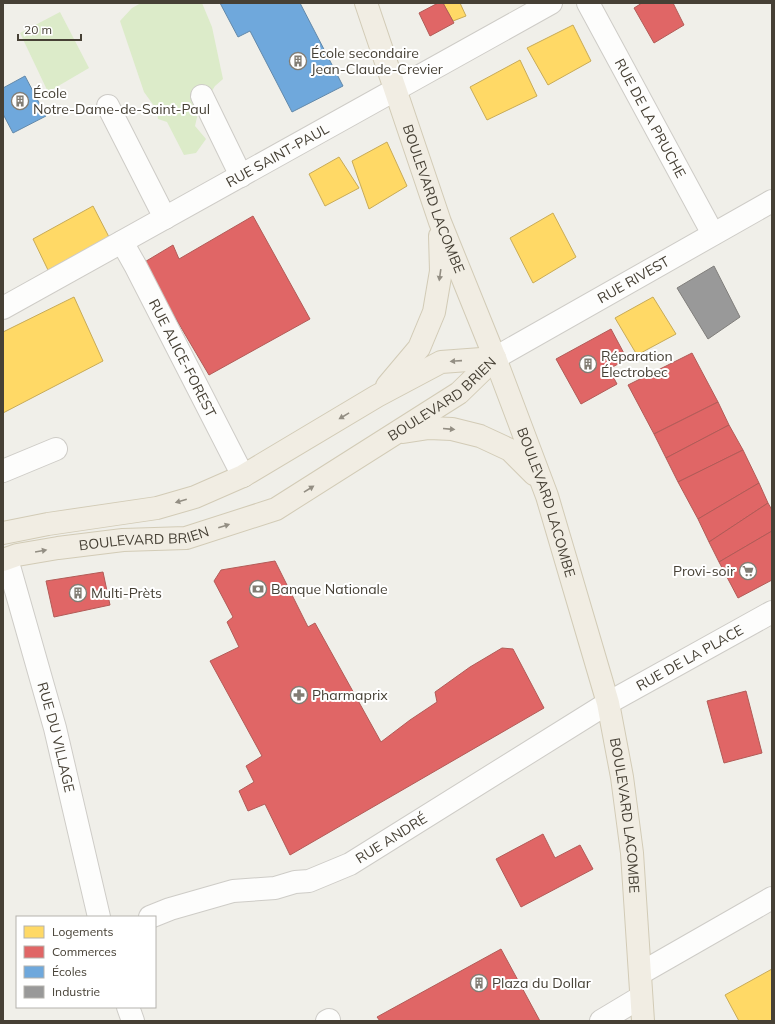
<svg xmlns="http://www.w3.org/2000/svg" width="775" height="1024" font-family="Mulish,sans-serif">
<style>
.green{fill:#dcebc9}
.homes{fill:#ffd966;stroke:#c8ab57}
.shops{fill:#e06666;stroke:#b25b57}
.schools{fill:#6fa8dc;stroke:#6389aa}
.industry{fill:#999;stroke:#807e7b}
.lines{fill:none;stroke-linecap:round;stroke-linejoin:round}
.minor-casing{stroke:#ceccc7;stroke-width:24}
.major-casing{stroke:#d2cbb6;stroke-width:24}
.minor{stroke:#fdfdfc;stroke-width:22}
.major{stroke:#f1ede3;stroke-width:22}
.oneway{fill:#938e83}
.labels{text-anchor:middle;stroke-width:4;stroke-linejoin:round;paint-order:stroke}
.poi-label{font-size:14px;fill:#464035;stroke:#fff;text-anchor:start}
.street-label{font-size:14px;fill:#464035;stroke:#fff}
</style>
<rect width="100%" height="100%" fill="#f0efe9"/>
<!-- green -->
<g class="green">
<polygon points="141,3 202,3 212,27 223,79 215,86 198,113 195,126 206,139 196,153 184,155 167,122 158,119 157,110 144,92 120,21 132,8"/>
<polygon points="60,12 89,68 48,92 20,33"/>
</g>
<!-- homes -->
<g class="homes">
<polygon points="443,3 460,3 466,16 453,21"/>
<polygon points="573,25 591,61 548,85 527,48"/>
<polygon points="520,60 537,96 487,120 470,87"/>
<polygon points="387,142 407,186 369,209 352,161"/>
<polygon points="339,157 359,188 325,206 309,174"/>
<polygon points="93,206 109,237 48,270 33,239"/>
<polygon points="553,213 576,257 533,283 510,238"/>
<polygon points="74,297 103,361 3,413 3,332"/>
<polygon points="653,297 676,334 637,355 615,318"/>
<polygon points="772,969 772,1021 739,1021 725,995"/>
</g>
<!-- shops -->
<g class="shops">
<polygon points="438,3 443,3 454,23 430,36 419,13"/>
<polygon points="642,3 673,3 684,25 654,43 634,8"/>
<polygon points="253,216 310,319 209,375 143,263 173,245 179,259"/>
<polygon points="611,329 627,359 609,369 617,384 581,404 556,359"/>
<polygon points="692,353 718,402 654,434 628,385"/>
<polygon points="718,402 729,425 666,458 654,434"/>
<polygon points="729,425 743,450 678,482 666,458"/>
<polygon points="743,450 759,483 698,519 678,482"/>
<polygon points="759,483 768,503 709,542 698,519"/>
<polygon points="768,503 772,510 772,531 719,562 709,542"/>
<polygon points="772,531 772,580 738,598 719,562"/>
<polygon points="275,561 308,627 315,623 381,742 410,720 437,702 435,692 470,667 502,648 513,649 544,708 290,855 265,804 248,811 239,791 254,782 246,766 262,756 210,661 239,647 227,622 233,617 214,581 221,570"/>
<polygon points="103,572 110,605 54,617 46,581"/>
<polygon points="746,691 762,753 724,763 707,701"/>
<polygon points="543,834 555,858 580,845 593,869 521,907 496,859"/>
<polygon points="501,949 540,1021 380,1021 377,1017"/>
</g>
<!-- schools -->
<g class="schools">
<polygon points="220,3 300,3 343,86 292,112 250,31 238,37"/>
<polygon points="25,76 46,116 13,133 3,114 3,88"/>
</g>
<!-- industry -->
<polygon class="industry" points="714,266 740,317 708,339 677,288"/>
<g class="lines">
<!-- minor casing -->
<g class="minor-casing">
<g id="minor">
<path id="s1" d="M588 3 713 234"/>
<polyline points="202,96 241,176"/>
<polyline points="108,106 165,218"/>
<path id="s2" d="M122 242 135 265 243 476"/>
<path id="s3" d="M3 308 551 3"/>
<path id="s4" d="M495 358 772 201"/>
<polyline points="3,471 56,449"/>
<path id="s5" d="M7 559 55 728 99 917"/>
<path id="s6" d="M150 917 170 909 233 891 275 888 295 882 309 881 350 864 608 703 772 612"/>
<polyline points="641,973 772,898"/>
<polyline points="128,1007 133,1021"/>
<polyline points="327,1021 329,1020"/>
<polyline points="601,1021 641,997"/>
</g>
</g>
<!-- major casing -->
<g class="major-casing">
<g id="major">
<path id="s7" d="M366 3 440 222 495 358 547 496 608 703 622 777 632 853 643 1021"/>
<polyline points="387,386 419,348 434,312 441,271 440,236"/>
<polyline points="403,432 429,428 452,429 480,436 510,450 534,474"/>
<polyline points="3,533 48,524 157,508 195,497 243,476 377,396 441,362 495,358"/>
<path id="s8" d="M3 560 17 555 58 548 123 540 186 538 276 509 459 393 495 358"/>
</g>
</g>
<!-- minor -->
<use href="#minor" class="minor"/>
<!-- major -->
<use href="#major" class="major"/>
</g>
<!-- one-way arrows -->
<defs><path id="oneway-solid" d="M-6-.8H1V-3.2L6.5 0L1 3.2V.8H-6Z"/></defs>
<g class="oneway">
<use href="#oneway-solid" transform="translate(440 275) rotate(98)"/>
<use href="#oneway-solid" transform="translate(456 361) rotate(176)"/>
<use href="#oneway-solid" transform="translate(344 416) rotate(149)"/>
<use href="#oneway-solid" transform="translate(449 429) rotate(5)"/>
<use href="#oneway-solid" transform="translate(309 489) rotate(-32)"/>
<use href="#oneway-solid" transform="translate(181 501) rotate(164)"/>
<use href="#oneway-solid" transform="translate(224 526) rotate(-17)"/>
<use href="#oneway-solid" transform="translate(41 551) rotate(-10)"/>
</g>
<!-- icons -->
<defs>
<g id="building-ring" transform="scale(0.9)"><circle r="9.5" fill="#fff" stroke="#827d74" stroke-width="1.5"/><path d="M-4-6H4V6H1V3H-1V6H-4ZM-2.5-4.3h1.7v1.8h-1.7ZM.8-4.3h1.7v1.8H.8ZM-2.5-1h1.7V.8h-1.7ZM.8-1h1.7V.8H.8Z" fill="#827d74"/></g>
<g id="supermarket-ring" transform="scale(0.9)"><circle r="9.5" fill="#fff" stroke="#827d74" stroke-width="1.5"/><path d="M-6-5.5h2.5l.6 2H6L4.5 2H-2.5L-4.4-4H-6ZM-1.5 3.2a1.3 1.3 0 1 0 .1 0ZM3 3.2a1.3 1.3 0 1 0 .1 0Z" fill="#827d74"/></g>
<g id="bank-ring" transform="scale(0.9)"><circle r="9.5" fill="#fff" stroke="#827d74" stroke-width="1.5"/><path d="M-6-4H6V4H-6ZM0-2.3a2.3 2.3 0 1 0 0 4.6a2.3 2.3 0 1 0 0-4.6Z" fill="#827d74"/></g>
<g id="pharmacy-ring" transform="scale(0.9)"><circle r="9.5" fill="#fff" stroke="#827d74" stroke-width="1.5"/><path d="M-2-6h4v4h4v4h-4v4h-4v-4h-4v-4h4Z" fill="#827d74"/></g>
</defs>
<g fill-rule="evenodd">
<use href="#building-ring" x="298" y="61"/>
<use href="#building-ring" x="20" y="101"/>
<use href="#building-ring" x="588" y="364"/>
<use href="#supermarket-ring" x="748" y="571"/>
<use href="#bank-ring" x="258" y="589"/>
<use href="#building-ring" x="78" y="593"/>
<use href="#pharmacy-ring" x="299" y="695"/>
<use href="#building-ring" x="479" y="983"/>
</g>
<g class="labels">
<!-- poi labels -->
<g class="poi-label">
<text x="311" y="58">École secondaire<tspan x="311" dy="16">Jean-Claude-Crevier</tspan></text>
<text x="33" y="98">École<tspan x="33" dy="16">Notre-Dame-de-Saint-Paul</tspan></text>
<text x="601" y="361">Réparation<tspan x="601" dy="16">Électrobec</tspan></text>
<text x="735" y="576" text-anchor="end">Provi-soir</text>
<text x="271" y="594">Banque Nationale</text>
<text x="91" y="598">Multi-Prèts</text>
<text x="312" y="700">Pharmaprix</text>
<text x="492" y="988">Plaza du Dollar</text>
</g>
<!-- street labels -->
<g class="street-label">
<text dy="5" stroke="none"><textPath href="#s1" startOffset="131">RUE DE LA PRUCHE</textPath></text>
<text dy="5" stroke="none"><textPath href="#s3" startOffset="314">RUE SAINT-PAUL</textPath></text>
<text dy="5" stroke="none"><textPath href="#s7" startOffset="207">BOULEVARD LACOMBE</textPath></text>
<text dy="5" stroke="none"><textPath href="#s4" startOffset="159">RUE RIVEST</textPath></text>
<text dy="5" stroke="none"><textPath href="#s2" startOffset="131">RUE ALICE-FOREST</textPath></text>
<text dy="5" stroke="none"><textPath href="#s8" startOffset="479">BOULEVARD BRIEN</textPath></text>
<text dy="5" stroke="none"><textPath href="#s7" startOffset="531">BOULEVARD LACOMBE</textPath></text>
<text dy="5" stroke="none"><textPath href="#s8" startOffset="143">BOULEVARD BRIEN</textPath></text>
<text dy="5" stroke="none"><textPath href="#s6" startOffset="606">RUE DE LA PLACE</textPath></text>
<text dy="5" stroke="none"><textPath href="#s5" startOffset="185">RUE DU VILLAGE</textPath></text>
<text dy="5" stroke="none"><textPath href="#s7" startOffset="855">BOULEVARD LACOMBE</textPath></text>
<text dy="5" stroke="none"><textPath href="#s6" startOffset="257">RUE ANDRÉ</textPath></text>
</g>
</g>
<!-- border -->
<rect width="775" height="1024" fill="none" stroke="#464035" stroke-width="8"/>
<!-- legend -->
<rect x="16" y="916" width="140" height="92" fill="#ffffff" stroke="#b5b3ae"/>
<rect x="24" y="926" width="20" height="12" fill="#ffd966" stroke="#b5b3ae"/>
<text x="52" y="936" font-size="12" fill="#464035">Logements</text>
<rect x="24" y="946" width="20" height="12" fill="#e06666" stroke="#b5b3ae"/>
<text x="52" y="956" font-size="12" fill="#464035">Commerces</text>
<rect x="24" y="966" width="20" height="12" fill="#6fa8dc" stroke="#b5b3ae"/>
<text x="52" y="976" font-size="12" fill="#464035">Écoles</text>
<rect x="24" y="986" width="20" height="12" fill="#999999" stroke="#b5b3ae"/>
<text x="52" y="996" font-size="12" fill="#464035">Industrie</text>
<!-- scale -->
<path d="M18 34v6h63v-6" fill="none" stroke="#464035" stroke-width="2"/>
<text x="24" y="34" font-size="12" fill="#464035" stroke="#ffffff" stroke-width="3" paint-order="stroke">20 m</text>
</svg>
